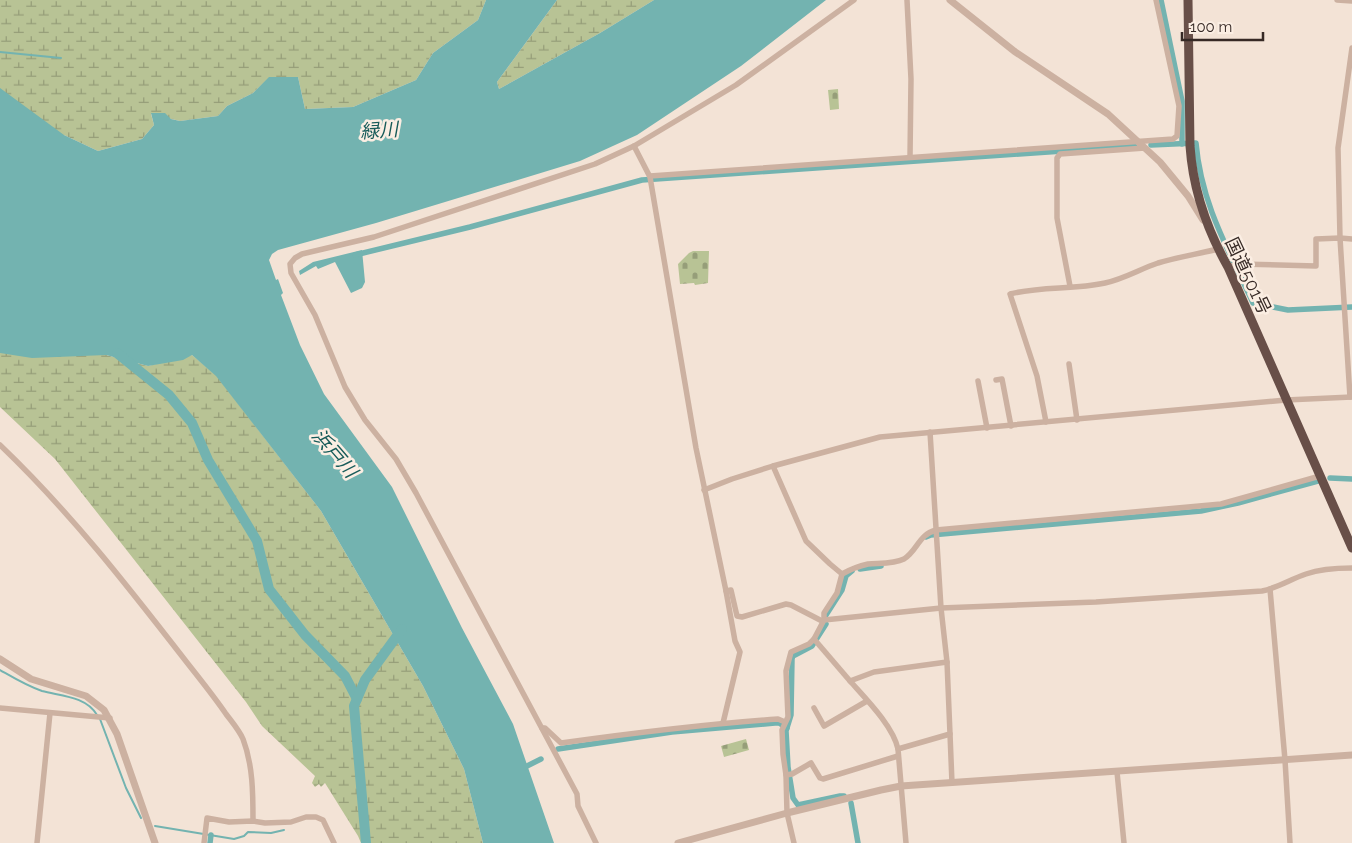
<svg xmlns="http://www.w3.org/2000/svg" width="1352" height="843" font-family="Raleway,'Noto Sans JP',sans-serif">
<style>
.wetland{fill:url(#wetland-marsh)}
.cemetery{fill:url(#cemetery-stones)}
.water{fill:#73b3b0}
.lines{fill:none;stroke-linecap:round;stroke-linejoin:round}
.stream{stroke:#73b3b0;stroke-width:2}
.canal{stroke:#73b3b0;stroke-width:5.5}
.river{stroke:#73b3b0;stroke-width:10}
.minor{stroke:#ccb1a1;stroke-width:5.5}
.tertiary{stroke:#ccb1a1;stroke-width:7}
.trunk{stroke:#684f48;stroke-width:9}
.labels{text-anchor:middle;stroke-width:5;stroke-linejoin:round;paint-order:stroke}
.street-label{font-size:18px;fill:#362925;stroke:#fbeee3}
.water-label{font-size:19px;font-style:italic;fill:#175b59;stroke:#fbeee3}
</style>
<defs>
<pattern id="wetland-marsh" width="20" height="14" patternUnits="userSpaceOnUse" patternTransform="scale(1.25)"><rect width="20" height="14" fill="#b8c395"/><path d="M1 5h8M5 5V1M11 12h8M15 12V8" fill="none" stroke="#969e79"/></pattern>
<pattern id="cemetery-stones" width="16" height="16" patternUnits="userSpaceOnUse" patternTransform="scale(1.25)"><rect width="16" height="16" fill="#b8c395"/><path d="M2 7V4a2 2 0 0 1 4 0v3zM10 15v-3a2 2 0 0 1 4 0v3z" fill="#969e79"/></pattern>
</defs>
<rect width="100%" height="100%" fill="#f3e3d6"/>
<!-- wetland -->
<g class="wetland">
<polygon points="0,0 486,0 478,20 433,53 416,80 353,107 305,109 298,77 270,77 253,93 227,106 218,116 180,121 151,114 154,125 142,139 98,151 64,135 0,138"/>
<polygon points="557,0 654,0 600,33 499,89 497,82"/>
<polygon points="0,343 106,355 148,366 192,355 216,375 321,511 423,686 464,769 483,843 361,843 358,836 325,783 321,787 319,784 315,787 312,783 315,776 262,726 246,702 55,459 0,407"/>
</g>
<!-- cemetery -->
<g class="cemetery">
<polygon points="838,89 839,109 830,110 828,90"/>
<polygon points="693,251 709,251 708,283 695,285 694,283 680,284 678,264 689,253"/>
<polygon points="746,739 749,750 724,757 721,746"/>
</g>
<!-- water -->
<g class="water">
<polygon points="486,0 557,0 497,82 499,89 600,33 654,0 826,0 741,66 637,135 580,161 376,223 278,250 272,254 269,260 276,280 278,279 283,293 281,295 300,345 324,394 392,487 462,628 513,724 554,843 483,843 464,769 423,686 321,511 216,376 192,355 183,360 148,366 106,355 32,358 0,353 0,88 64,135 98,151 142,139 154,125 151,113 165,113 171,119 180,121 218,116 227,106 253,93 269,77 298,77 305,109 353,107 416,80 433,53 478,20"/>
<polygon points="362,250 365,282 362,288 351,293 335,262 318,269 316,266 300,275 299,271 313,262"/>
</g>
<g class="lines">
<!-- stream -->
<g class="stream">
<polyline points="0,52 61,58"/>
<path d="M0 670C14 678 27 686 42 691 60 696 86 696 97 715"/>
<polyline points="100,719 126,788 141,818"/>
<polyline points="155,826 234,839 244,836 248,832 271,833 284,830"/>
</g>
<!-- canal -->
<g class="canal">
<polyline points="1161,0 1182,101 1182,144"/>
<path d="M1151 145 1196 143C1201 203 1228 249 1253 303L1288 310 1352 307"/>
<polyline points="355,255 470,227 642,180 1135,146"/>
<polyline points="1330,478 1352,479"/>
<polyline points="926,537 931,535 1201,511 1238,503 1318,481"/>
<polyline points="860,569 881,566"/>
<polyline points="826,615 842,590 846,576 852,571"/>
<polyline points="826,624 812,646 793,656 792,659 791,715 786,731 788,767 793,798 798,805 840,796 844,796"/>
<polyline points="558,749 672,732 775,723 779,723 787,728"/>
<polyline points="523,768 541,759"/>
<polyline points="851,803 858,843"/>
<polyline points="210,843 211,835"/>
</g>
<!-- river -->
<g class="river">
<polyline points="117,353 169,395 192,423 208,460 257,541 269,589 305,635 345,676 357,699"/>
<polyline points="366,843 354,706 365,680 402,629"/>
</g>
<!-- minor -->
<g class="minor">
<polyline points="907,0 911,79 910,157"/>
<polyline points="1337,0 1352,1"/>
<polyline points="634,146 650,177 696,448 726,591 735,641 740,652 723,723"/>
<polyline points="650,176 1173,139 1177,136 1179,106 1156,0"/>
<polyline points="1228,267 1238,264 1316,266 1316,239 1340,238 1352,239"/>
<polyline points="1070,286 1057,218 1057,158 1060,154 1145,148"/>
<polyline points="1069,364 1077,420"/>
<polyline points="996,380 1002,379 1011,426"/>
<polyline points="978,381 987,428"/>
<polyline points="1350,397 1340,238 1338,148 1352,48"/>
<path d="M1046 422 1037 376 1010 294C1041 286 1073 290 1105 283 1124 279 1140 269 1158 263 1178 257 1198 254 1218 249"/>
<path d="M0 445C70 512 126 584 185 660 199 678 213 695 226 714 232 722 239 730 243 739 253 765 253 794 253 821"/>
<polyline points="773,466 806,541 830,564 842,574 837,593 824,613 824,620"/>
<polyline points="704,490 732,479 773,466 880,437 1286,400 1352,397"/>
<path d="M842 574C851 569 859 566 868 564 880 563 894 564 904 559 918 550 918 535 936 530L1221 504 1320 476"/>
<polyline points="1270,589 1285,760 1290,843"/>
<polyline points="726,591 731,590 737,616 742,617 786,604 791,605 822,621"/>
<polyline points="814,639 850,681"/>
<polyline points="0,708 110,718"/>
<polyline points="814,708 824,726 867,701"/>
<path d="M542 728H545L561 743C633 733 705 724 778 719L785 722"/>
<polyline points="950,734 952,783"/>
<path d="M898 749C893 726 866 699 850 681L874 672 947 662"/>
<polyline points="1117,772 1124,843"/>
<polyline points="786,775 792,774 811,763 820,778 823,779 898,756"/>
<polyline points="37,843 50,713"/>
<polyline points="204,843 207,818 229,822 253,821 265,823 291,822 306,817 316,817 323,820 334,843"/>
<polyline points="596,843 578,806 577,794 416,493 396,459 365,420 345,387 315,315 291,273 290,264 295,258 302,254 374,237 595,164 634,146 736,85 854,0"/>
<path d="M794 843 787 813 786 775 783 754 782 730 788 717 786 671 791 652 809 644 814 639 824 620 941 608 1096 602 1262 591C1277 588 1291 579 1306 574 1320 569 1337 568 1352 568"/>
<polyline points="906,843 898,749 950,734 947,662 941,608 930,432"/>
</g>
<!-- tertiary -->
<g class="tertiary">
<polyline points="950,0 1014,51 1108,114 1160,162 1188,196 1203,220"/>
<polyline points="0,659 31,679 86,696 104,710 117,734 155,843"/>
<polyline points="678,843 787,813 881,790 901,786 1352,755"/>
</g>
<!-- trunk -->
<path class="trunk" d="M1188 0 1190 146C1193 190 1206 228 1228 267L1352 548"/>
</g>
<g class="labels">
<!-- street labels -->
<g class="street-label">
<text transform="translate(1248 276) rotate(65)" y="6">国道501号</text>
</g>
<!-- water labels -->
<g class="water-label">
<text transform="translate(379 130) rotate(-4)" y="7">緑川</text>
<text transform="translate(335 453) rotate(49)" y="7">浜戸川</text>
</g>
</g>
<!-- scale -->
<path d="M1182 32v8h81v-8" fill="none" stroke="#362925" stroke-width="2.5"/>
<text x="1190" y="32" font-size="15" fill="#362925" stroke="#fbeee3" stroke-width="4" paint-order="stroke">100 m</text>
</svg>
